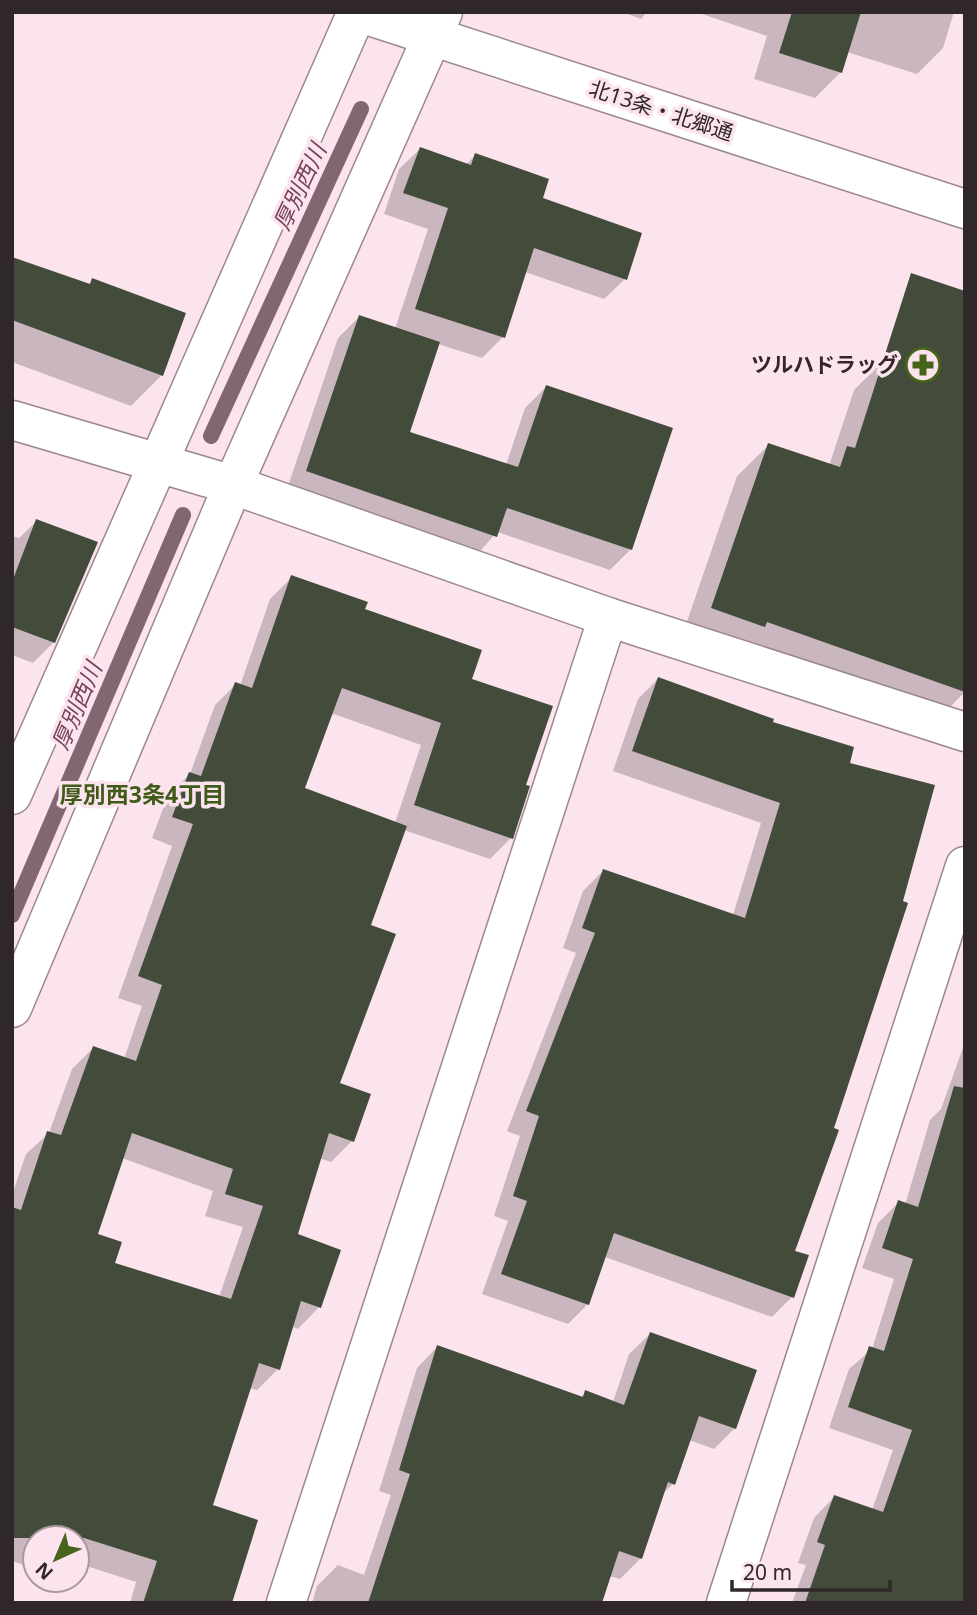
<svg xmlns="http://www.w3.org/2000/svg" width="977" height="1615" font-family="'Noto Sans','Noto Sans JP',sans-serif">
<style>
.shadow{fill:#0003;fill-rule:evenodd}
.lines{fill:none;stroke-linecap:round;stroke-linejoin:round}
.stream{stroke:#826672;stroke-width:16}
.building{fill:#434c3b;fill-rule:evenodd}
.street-casing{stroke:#9c8790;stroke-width:41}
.secondary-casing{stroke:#9c8790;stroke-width:41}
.street{stroke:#fff;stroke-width:38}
.secondary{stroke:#fff;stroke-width:38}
.labels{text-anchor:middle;stroke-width:7;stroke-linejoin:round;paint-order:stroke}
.street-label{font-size:21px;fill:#30272b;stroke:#fce4ee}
.poi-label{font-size:21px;font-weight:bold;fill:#30272b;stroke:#fce4ee;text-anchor:end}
.water-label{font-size:23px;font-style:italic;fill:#77435c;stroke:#fce4ee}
.neighbourhood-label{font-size:23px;font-weight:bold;fill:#3f5b17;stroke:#fce4ee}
</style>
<rect width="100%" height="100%" fill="#fce4ee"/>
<!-- shadow -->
<g class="shadow">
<polygon points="622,12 647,12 641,19"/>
<polygon points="696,12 954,12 943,48 917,74 847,52 841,72 815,98 754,79 767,36"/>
<polygon points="420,149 466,165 475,155 541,199 625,279 604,299 525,272 503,337 482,358 438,344 408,433 506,465 525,408 546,387 631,549 610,570 497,532 475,557 286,492 338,338 359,317 395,329 428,229 384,214 399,169"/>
<polygon points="12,259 88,285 93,280 162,375 131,406 12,362"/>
<polygon points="965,293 965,692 934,723 681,639 737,476 769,445 829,466 854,390 885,359"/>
<polygon points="37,521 54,642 33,663 12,655 12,536 19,538"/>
<path d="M292 577 363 610 469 680 524 786 511 838 490 859 404 830 369 926 338 1084 352 1141 331 1162 319 1158 295 1236 339 1251 319 1307 298 1329 291 1326 278 1369 257 1390 249 1388 211 1506 230 1603H130L136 1582 77 1563V1538H35V1566L33 1568 12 1561V1195L26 1154 49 1133 72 1069 93 1048 124 1059 142 1006 118 998 172 846 152 838 168 795 190 774 215 705 236 684 240 686 270 599ZM331 713 421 745 395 823 303 790ZM122 1158 213 1191 205 1216 243 1227 219 1297 113 1264 96 1235Z"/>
<polygon points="658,679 771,723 847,764 793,1252 792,1297 772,1317 605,1257 588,1304 568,1324 482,1294 508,1221 494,1216 520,1136 507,1131 576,953 563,948 583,891 603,871 733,915 761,823 613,771 638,699"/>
<polygon points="965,1042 965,1603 792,1603 806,1565 798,1563 814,1518 834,1497 872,1510 893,1450 829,1428 849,1369 872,1349 894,1279 862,1268 878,1223 899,1202 905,1205 930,1120 941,1109"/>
<polygon points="650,1334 735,1428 714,1449 689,1440 673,1484 662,1494 641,1558 620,1579 609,1576 600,1603 312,1603 317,1586 338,1565 364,1575 391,1495 379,1491 417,1368 437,1347 580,1398 586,1392 613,1402 629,1354"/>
</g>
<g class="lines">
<!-- stream -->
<g class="stream">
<polyline points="211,436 361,109"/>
<polyline points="12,915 183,515"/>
</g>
</g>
<!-- building -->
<g class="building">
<polygon points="792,12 861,12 842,73 779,53"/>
<polygon points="420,147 471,165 475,153 549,179 543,198 642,233 627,280 534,248 505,338 415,309 448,208 403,193"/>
<polygon points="12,257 90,284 92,278 186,313 163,376 12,320"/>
<polygon points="911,273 965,291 965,692 767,622 765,627 711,608 768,443 840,467 847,446 855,448"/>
<polygon points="359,315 440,342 410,432 518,467 546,385 673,428 632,550 507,508 497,537 306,471"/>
<polygon points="36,519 98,542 55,643 12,627 12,582"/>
<path d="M291 575 368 602 365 609 482 650 472 679 553 706 526 785 530 786 513 839 414 805 441 723 342 688 305 788 407 826 371 925 396 934 340 1083 371 1094 354 1142 329 1133 298 1234 341 1250 321 1308 301 1301 280 1370 259 1363 213 1505 258 1520 232 1603H143L157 1561 84 1538H12V1207L21 1210 47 1131 61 1135 93 1046 136 1061 162 985 138 976 193 824 172 817 189 772 201 776 235 682 252 688ZM132 1133 233 1169 225 1194 263 1206 231 1299 115 1263 122 1242 98 1234Z"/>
<polygon points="658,677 774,719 773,722 854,747 850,763 935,785 903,901 908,903 834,1128 839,1130 795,1251 809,1255 794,1298 614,1233 589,1305 501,1274 527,1201 513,1196 539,1116 526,1111 595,933 582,928 603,869 745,918 780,803 632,751"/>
<polygon points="954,1086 965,1088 965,1603 805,1603 825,1545 817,1542 834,1495 883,1512 912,1430 848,1407 869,1346 884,1351 913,1259 882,1248 898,1200 918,1207"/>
<polygon points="650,1332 757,1370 736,1429 699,1416 675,1485 668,1482 642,1559 619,1551 602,1603 368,1603 410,1474 399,1470 437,1345 583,1397 585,1390 624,1405"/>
</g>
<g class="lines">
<!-- street casing -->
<g class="street-casing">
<g id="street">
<polyline points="12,420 233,485 608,617 965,732"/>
<polyline points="12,795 357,12"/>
<polyline points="12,1008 233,485 443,12"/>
<polyline points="286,1603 608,617"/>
<polyline points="726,1603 965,866"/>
</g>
</g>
<!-- secondary casing -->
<g class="secondary-casing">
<polyline id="secondary" points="357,12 965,209"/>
</g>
<!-- street -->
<use href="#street" class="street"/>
<!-- secondary -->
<use href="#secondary" class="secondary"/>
</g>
<!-- icons -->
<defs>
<g id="pharmacy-ring" transform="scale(1.75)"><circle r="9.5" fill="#fce4ee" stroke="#46651a" stroke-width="1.5"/><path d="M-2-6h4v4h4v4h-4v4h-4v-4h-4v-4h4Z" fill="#46651a"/></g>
</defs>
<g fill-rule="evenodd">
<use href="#pharmacy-ring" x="923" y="365"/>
</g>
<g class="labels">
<!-- street labels -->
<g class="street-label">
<text transform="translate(661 111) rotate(18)" y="7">北13条・北郷通</text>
</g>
<!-- poi labels -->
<g class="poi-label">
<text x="898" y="372">ツルハドラッグ</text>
</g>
<!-- water labels -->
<g class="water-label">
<text transform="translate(300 187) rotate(-65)" y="8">厚別西川</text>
<text transform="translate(77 706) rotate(-67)" y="8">厚別西川</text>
</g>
<!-- neighbourhood labels -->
<g class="neighbourhood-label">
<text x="142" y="803">厚別西3条4丁目</text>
</g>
</g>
<!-- border -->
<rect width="977" height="1615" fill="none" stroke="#30272b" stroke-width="28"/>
<!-- north arrow -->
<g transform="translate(56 1559) rotate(224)"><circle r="33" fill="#fce4ee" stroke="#aa98a0" stroke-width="2"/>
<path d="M0-5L12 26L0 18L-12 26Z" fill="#46651a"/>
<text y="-10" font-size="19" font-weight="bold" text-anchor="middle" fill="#30272b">N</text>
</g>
<!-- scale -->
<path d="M732 1580v10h158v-10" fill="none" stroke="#30272b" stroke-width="3.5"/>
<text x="743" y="1580" font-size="21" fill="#30272b" stroke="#fce4ee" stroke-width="5" paint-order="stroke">20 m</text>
</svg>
